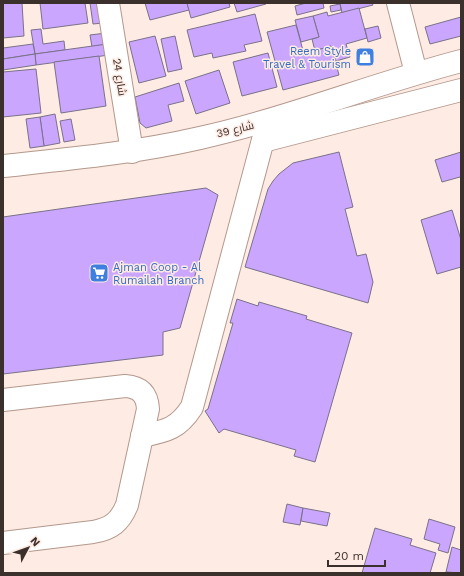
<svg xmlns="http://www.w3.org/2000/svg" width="464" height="576" font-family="'Work Sans',Cairo,sans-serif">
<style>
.building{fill:#caa6fe;stroke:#7a7189}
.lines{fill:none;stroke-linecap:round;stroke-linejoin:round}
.minor-casing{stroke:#b4988c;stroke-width:24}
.minor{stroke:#fff;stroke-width:22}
.labels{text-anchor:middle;stroke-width:3;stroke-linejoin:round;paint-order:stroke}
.shop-label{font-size:11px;fill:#366cbe;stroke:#feebe4;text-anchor:end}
.street-label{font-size:11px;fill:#3c302c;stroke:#feebe4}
</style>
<rect width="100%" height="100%" fill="#feebe4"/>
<!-- building -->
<g class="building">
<polygon points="3,3 22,3 24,36 3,38"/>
<polygon points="40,3 85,3 88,23 43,29"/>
<polygon points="90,3 101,3 103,23 93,24"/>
<polygon points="145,3 187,3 189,10 150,20"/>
<polygon points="187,3 229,3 230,7 191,18"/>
<polygon points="234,3 266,3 266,4 237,12"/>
<polygon points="306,3 323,3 324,8 297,15 295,6"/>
<polygon points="340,3 372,3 373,5 342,13"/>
<polygon points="340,4 341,10 331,12 330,6"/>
<polygon points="359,8 367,38 346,44 350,57 336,61 331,46 315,51 312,39 319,37 313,16 327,12 328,16"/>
<polygon points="255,14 262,41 244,45 246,51 213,58 212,53 194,57 187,30"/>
<polygon points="313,16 319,37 301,42 295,20"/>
<polygon points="461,17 461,36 430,44 425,27"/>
<polygon points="296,25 304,54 331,46 339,75 283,90 267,32"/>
<polygon points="378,26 381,38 368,42 365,29"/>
<polygon points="41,29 43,44 64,41 65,50 35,54 31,30"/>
<polygon points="106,33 107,44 92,47 90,35"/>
<polygon points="155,36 166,76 139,83 129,42"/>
<polygon points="175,36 182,69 168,72 161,39"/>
<polygon points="33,44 35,54 3,59 3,48"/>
<polygon points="107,44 109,55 36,65 35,54"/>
<polygon points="268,53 277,87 242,96 233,62"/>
<polygon points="35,54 36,65 3,70 3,59"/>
<polygon points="99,56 106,106 61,113 54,62"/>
<polygon points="36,69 41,113 3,117 3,72"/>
<polygon points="219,70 230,103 196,114 185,81"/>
<polygon points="179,83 184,101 168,105 172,121 146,128 140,123 135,97"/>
<polygon points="55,114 60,143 44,146 40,117"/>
<polygon points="40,117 44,146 30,148 26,119"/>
<polygon points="71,119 75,140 64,142 60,121"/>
<polygon points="339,152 353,207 345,209 357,256 366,254 373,282 368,303 245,267 268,189 273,181 279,174 293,163"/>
<polygon points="461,152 461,179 460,177 442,182 435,160"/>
<polygon points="206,188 218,195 180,328 163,332 163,355 3,374 3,217"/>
<polygon points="452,210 461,240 461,267 437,274 421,220"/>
<polygon points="237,299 258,306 259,302 307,316 306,319 352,333 315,462 294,456 296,450 224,429 219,433 205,411 208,409 233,323 230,323"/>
<polygon points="287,504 303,508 300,525 283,522"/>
<polygon points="303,508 330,513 327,526 301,521"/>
<polygon points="429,519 455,527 448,553 438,550 440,544 424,539"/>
<polygon points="375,528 412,539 410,545 436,553 430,573 362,573"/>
<polygon points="452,547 461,550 461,573 446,572"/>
</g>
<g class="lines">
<!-- minor casing -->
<g class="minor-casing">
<g id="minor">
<polyline points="108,3 132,152"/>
<polyline points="398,3 416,73"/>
<polyline points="263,141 461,90"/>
<path d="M3 166C69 159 135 153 200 138 289 118 373 84 461 61"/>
<path d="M3 400 125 386C139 387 147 393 148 409L127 505C120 522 111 529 93 532L3 543"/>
<path d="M142 436C166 431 178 429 192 407L268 121"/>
</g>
</g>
<!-- minor -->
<use href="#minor" class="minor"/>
</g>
<!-- icons -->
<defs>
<g id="shop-square" transform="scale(1)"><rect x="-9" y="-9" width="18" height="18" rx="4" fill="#3f7fe0" stroke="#feebe4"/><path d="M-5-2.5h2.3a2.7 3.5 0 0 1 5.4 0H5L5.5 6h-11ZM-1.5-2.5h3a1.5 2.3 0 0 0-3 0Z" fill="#fff"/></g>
<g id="supermarket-square" transform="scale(1)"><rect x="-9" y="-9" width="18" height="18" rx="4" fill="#3f7fe0" stroke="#feebe4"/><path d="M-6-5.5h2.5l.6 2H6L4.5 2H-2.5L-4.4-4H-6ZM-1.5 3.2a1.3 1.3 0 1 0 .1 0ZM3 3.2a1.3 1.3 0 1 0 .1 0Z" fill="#fff"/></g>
</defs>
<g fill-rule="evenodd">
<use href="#shop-square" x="365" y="57"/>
<use href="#supermarket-square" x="99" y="273"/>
</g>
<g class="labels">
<!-- shop labels -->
<g class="shop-label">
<text x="351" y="55">Reem Style<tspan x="351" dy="13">Travel &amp; Tourism</tspan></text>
<text x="113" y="271" text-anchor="start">Ajman Coop - Al<tspan x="113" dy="13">Rumailah Branch</tspan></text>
</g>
<!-- street labels -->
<g class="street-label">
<text transform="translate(120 77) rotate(81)" y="4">شارع 24</text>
<text transform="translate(235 129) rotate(-14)" y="4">شارع 39</text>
</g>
</g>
<!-- border -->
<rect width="464" height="576" fill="none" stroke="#3c302c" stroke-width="8"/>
<!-- north arrow -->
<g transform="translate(28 548) rotate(49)" stroke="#feebe4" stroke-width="3" paint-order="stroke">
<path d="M0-3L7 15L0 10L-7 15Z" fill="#3c302c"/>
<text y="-6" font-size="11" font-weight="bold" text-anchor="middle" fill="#3c302c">N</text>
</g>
<!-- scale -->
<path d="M328 560v6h57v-6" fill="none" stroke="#3c302c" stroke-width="2"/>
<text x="334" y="560" font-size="12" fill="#3c302c" stroke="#feebe4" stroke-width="3" paint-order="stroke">20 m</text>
</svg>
